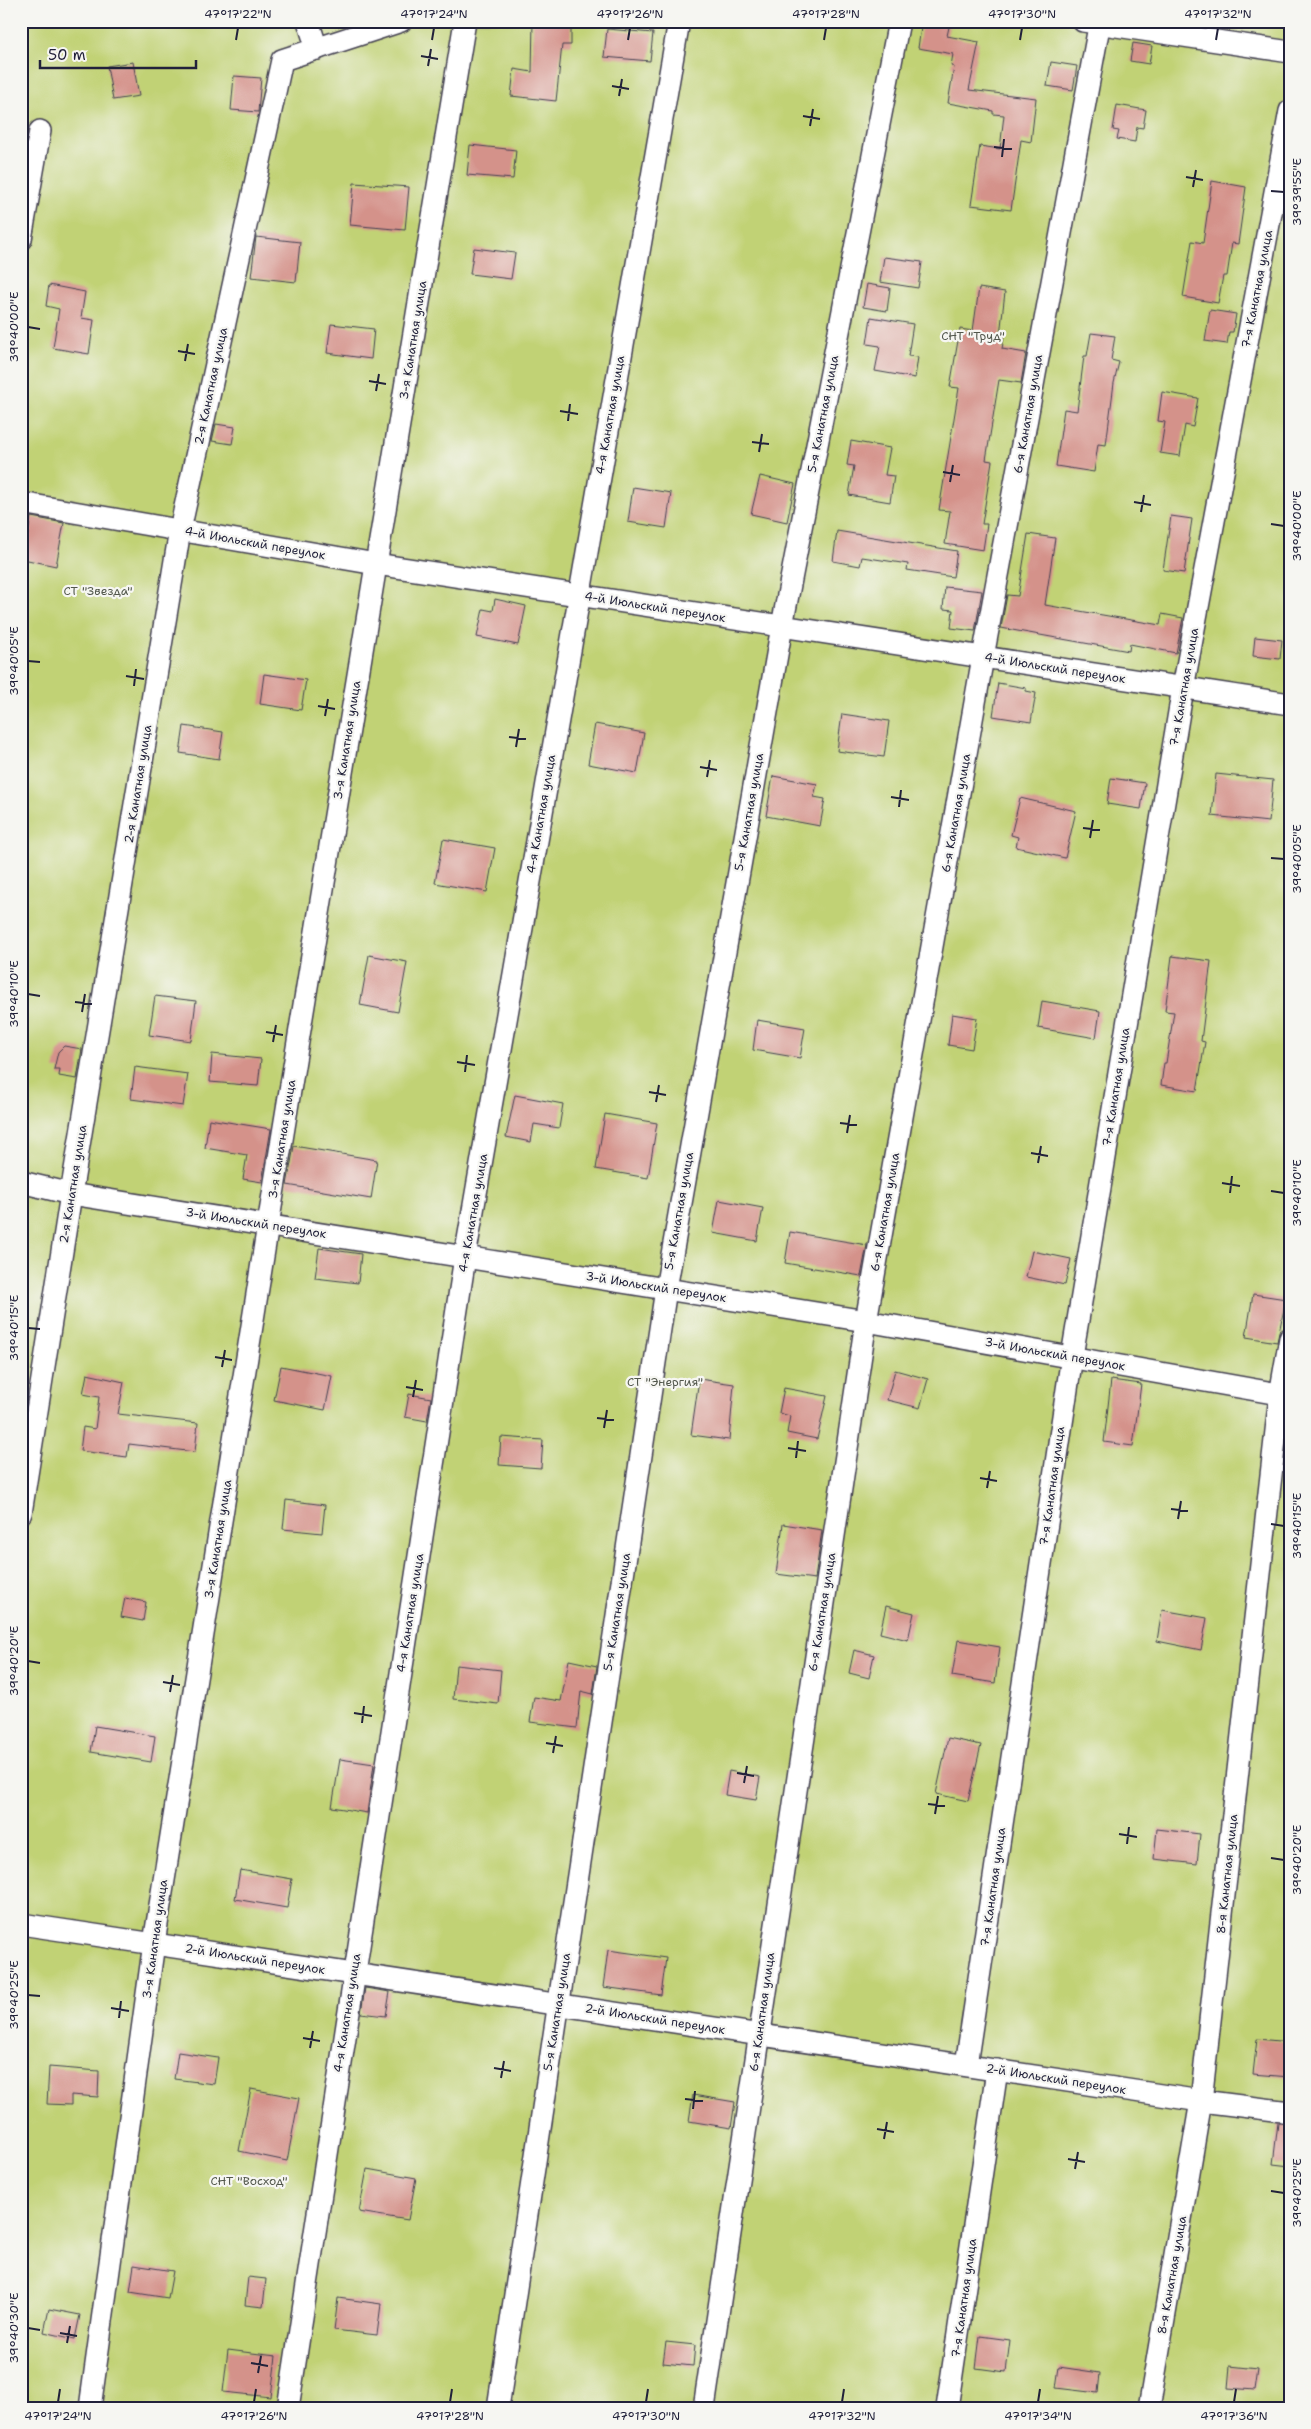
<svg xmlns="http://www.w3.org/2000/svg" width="1311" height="2429" font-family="'Shantell Sans',sans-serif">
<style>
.green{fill:#c1d275;stroke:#727a58}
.building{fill:#d4928a}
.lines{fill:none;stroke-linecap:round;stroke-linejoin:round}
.minor-casing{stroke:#413e50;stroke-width:24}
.minor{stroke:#fff;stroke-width:21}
.ticks{fill:none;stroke:#22223b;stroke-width:2}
.labels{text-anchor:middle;stroke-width:4.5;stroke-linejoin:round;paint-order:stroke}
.street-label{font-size:12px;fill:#22223b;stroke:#f6f6f2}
.park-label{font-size:12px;fill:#52574c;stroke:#f6f6f2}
.neatline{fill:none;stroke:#22223b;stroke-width:2}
.ticks-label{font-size:12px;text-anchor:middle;fill:#22223b}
</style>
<rect width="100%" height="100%" fill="#f6f6f2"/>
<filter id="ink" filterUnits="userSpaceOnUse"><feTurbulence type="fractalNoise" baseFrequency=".02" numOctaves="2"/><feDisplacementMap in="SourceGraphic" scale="10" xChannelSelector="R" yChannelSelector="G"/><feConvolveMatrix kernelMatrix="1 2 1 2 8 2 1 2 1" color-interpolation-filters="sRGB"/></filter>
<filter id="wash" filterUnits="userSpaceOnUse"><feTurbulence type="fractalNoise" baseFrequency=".0096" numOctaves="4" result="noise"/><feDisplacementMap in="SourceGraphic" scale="20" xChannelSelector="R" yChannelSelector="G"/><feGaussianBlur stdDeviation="1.12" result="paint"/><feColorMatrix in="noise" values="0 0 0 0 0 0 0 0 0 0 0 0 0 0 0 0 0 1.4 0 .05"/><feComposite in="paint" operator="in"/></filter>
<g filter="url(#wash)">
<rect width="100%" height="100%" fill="#f3e0c5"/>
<!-- green -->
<rect class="green" x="21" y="21" width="1269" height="2387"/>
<g id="blocks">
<!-- building -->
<g class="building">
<polygon points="533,21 571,21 571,45 562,45 556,101 511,96 514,69 532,72"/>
<polygon points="922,21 943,21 942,25 949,27 947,36 979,42 969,90 1036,98 1031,142 1021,140 1011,210 971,205 980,146 1000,149 1004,115 993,114 993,111 948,103 954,67 951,66 953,54 918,48"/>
<polygon points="607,29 653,33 650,61 604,57"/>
<polygon points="1133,43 1152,46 1149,64 1130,61"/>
<polygon points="133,62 139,96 113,100 107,66"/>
<polygon points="1051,62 1077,66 1073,90 1047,86"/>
<polygon points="234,76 261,78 258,112 231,110"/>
<polygon points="1117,105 1146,110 1143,128 1137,127 1135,142 1117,139 1119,131 1113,130"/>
<polygon points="470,145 516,150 513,179 467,175"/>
<polygon points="1212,181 1246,187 1238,244 1232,243 1227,276 1223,276 1218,303 1183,297 1192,241 1203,243"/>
<polygon points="354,183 409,187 405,230 350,225"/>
<polygon points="256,237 300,242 296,282 251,277"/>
<polygon points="474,248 515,253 511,279 470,274"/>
<polygon points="884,257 922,262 918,288 880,282"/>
<polygon points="867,284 890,288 887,311 863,307"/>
<polygon points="49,285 85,292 81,318 94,320 89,354 53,348 59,309 46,306"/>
<polygon points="979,288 1005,292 1000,335 1004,336 1002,349 1026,353 1021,383 999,380 986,460 992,461 982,524 987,524 983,550 945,544 950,511 939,510 959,388 950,387 960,329 973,331"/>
<polygon points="1210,310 1236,314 1233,332 1229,332 1227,344 1205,341"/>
<polygon points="871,317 913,324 908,356 918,357 915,378 875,371 880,346 867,344"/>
<polygon points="331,324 374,329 371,359 327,353"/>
<polygon points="1091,333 1115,336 1111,360 1119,362 1114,383 1106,445 1098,444 1094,472 1056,466 1064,409 1077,411 1084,356 1087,356"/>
<polygon points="1162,392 1198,398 1193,427 1185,425 1180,456 1160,453 1165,422 1158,421"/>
<polygon points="216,424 235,427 232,444 212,441"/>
<polygon points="851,441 890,448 885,475 894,476 890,502 849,495 854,466 847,465"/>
<polygon points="760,476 795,484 787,522 751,514"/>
<polygon points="633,487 671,493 666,528 628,522"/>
<polygon points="1171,516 1192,519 1184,573 1163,570"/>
<polygon points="31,517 64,523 56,566 23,559"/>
<polygon points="837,531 957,551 953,577 907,570 908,564 862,557 860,566 833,561"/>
<polygon points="1028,534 1055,538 1045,605 1160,625 1162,614 1183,618 1176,653 1130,644 1129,651 1001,628 1007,595 1018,596"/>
<polygon points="945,587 982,591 975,631 951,628 953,610 943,609"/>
<polygon points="495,599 526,606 518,645 477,637 483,609 493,611"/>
<polygon points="1255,637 1282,640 1280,659 1253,656"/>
<polygon points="264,674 306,680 301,710 260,704"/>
<polygon points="998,683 1026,688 1026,691 1036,693 1031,722 993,716"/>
<polygon points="842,714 889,721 884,757 837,751"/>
<polygon points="595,724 644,733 637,773 588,764"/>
<polygon points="184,726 223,732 219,759 180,753"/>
<polygon points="1216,774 1273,780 1269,822 1212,816"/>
<polygon points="773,776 817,784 814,797 825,799 820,826 766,816"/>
<polygon points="1111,778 1145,783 1141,809 1107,804"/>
<polygon points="1020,798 1076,811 1065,858 1016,847 1018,837 1011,835"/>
<polygon points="443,839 495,848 487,892 435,883"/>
<polygon points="369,955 407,962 398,1012 360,1005"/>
<polygon points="1172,956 1211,961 1201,1041 1205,1042 1197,1091 1161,1085 1164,1063 1166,1063 1174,1012 1165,1011"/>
<polygon points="155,996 196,1001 191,1041 149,1035"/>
<polygon points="1042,1001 1100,1011 1096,1038 1038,1028"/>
<polygon points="952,1014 977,1018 972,1049 948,1045"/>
<polygon points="757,1020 805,1028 800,1058 753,1050"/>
<polygon points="64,1046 82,1049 77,1079 59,1076 60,1069 54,1069 58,1052"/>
<polygon points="212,1054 261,1059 258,1086 210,1082"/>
<polygon points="135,1067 188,1074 183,1106 131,1099"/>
<polygon points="515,1095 563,1104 559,1128 534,1124 531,1142 506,1137"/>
<polygon points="605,1114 657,1123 648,1178 596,1169"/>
<polygon points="209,1119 271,1129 262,1182 243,1179 247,1155 205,1148"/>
<polygon points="294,1146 377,1160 371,1199 287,1185"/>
<polygon points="719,1200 763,1208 757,1241 713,1233"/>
<polygon points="790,1232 867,1245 861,1276 785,1263"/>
<polygon points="319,1248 361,1254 358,1283 315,1278"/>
<polygon points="1032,1251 1071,1259 1065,1285 1026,1277"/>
<polygon points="1253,1294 1286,1299 1277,1342 1246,1337"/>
<polygon points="281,1366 332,1376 325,1410 274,1400"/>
<polygon points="895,1370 928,1379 920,1408 887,1400"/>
<polygon points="87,1374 124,1382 118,1414 198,1423 195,1452 129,1444 127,1457 80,1451 83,1427 95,1429 99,1397 83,1394"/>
<polygon points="699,1379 734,1384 729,1440 691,1435"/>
<polygon points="1111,1380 1141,1384 1133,1446 1104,1442"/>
<polygon points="784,1388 827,1396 817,1439 787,1433 790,1416 779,1413"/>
<polygon points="409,1394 431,1398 427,1421 405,1417"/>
<polygon points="501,1437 543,1440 541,1468 499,1465"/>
<polygon points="286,1500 325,1505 322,1533 283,1529"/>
<polygon points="783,1524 822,1530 815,1579 776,1574"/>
<polygon points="125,1598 146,1602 143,1621 121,1617"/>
<polygon points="886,1606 914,1613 908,1640 880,1633"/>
<polygon points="1162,1610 1207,1618 1201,1650 1157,1641"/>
<polygon points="958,1640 1000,1647 995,1683 952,1676"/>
<polygon points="854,1650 874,1655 869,1678 849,1673"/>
<polygon points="569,1660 597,1666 593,1694 581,1691 577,1728 530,1722 534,1697 561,1701"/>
<polygon points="456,1665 501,1670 498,1704 453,1699"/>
<polygon points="95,1726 155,1736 151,1762 91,1752"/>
<polygon points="948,1738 981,1745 968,1801 936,1794"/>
<polygon points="340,1759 374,1764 367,1813 332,1807"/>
<polygon points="729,1771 760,1777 756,1800 725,1795"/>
<polygon points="1157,1829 1200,1834 1197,1864 1154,1859"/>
<polygon points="240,1870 292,1879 287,1908 235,1899"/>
<polygon points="608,1950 666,1958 661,1995 603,1987"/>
<polygon points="365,1988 390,1992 386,2016 361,2013"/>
<polygon points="1257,2039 1290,2042 1290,2077 1253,2074"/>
<polygon points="178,2052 218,2058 214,2084 174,2079"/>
<polygon points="49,2067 99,2071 98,2097 71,2095 71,2105 47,2104"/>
<polygon points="251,2089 299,2098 287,2161 239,2151"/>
<polygon points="693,2095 735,2102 731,2128 689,2121"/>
<polygon points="1278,2123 1290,2124 1290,2166 1273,2164"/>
<polygon points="367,2169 416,2178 408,2220 359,2212"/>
<polygon points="134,2265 173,2271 168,2298 130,2292"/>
<polygon points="248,2277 266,2279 263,2307 245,2305"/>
<polygon points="338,2298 381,2304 377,2335 334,2330"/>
<polygon points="49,2309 80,2315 75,2339 44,2332"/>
<polygon points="980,2336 1010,2340 1006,2372 976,2368"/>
<polygon points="666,2342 695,2345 693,2366 663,2363"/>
<polygon points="228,2350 276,2356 271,2397 223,2392"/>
<polygon points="1230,2366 1258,2369 1255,2390 1228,2388"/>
<polygon points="1059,2367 1100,2373 1098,2393 1056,2388"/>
</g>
</g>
</g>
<g filter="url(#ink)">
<use href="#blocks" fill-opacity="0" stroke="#413e50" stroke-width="1"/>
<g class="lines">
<!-- minor casing -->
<g class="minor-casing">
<g id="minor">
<polyline points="308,21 317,49"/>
<polyline points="1083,21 1290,52"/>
<polyline points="21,239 40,131"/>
<polyline points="21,503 376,564 1290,704"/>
<polyline points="21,1182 71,1194 866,1321 1290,1396"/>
<polyline points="21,1513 71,1194 180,530 282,60 401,21"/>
<polyline points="21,1924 1201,2101 1290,2112"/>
<polyline points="966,2065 1072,1356 1183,688 1290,111"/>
<polyline points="90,2408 154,1943 268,1225 465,21"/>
<polyline points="288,2408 465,1257 679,21"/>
<polyline points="498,2408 666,1289 782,626 899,21"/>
<polyline points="704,2408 866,1321 983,657 1100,21"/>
<polyline points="947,2408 997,2070"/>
<polyline points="1149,2408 1201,2101 1280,1395 1290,1338"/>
</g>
</g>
<!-- minor -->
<use href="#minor" class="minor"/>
</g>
</g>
<!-- ticks -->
<path class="ticks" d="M236 40 238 28M432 40 434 28M628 40 630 28M824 40 826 28M1020 40 1022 28M1216 40 1218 28M421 56 438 59M428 66 431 49M612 86 629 89M619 96 622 79M803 116 820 119M810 126 813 109M994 147 1012 149M1002 157 1004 139M1186 177 1203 180M1193 187 1196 170M1271 191 1284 192M28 327 40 329M178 351 195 354M185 361 188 344M369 381 386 384M376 391 379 374M560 411 578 414M568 421 570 404M752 442 769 444M759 452 762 434M943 472 960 475M950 482 953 465M1134 502 1151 505M1141 512 1144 495M1271 524 1284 526M28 661 40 662M126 676 144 679M134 686 136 669M318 706 335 709M325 716 328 699M509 737 526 739M516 747 519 729M700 767 717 770M707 777 710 760M891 797 909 800M899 807 901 790M1083 828 1100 830M1090 838 1093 820M1271 858 1284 859M28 994 40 996M75 1002 92 1004M82 1012 85 994M266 1032 283 1035M273 1042 276 1025M457 1062 475 1065M465 1072 467 1055M649 1092 666 1095M656 1102 659 1085M840 1123 857 1125M847 1133 850 1115M1031 1153 1048 1156M1038 1163 1041 1146M1222 1183 1240 1186M1271 1191 1284 1193M1230 1193 1232 1176M28 1328 40 1329M215 1357 232 1360M222 1367 225 1350M406 1387 423 1390M413 1397 416 1380M597 1418 614 1420M604 1428 607 1410M788 1448 806 1451M796 1458 798 1441M980 1478 997 1481M987 1488 990 1471M1171 1509 1188 1511M1178 1519 1181 1501M1271 1524 1284 1526M28 1661 40 1663M163 1682 180 1685M170 1692 173 1675M354 1713 372 1716M362 1723 364 1706M546 1743 563 1746M553 1753 556 1736M737 1773 754 1776M744 1783 747 1766M928 1804 945 1806M935 1814 938 1796M1119 1834 1137 1837M1127 1844 1129 1827M1271 1858 1284 1860M28 1995 40 1996M111 2008 129 2011M119 2018 121 2001M303 2038 320 2041M310 2048 313 2031M494 2068 511 2071M501 2078 504 2061M685 2099 703 2101M693 2109 695 2091M877 2129 894 2132M884 2139 887 2122M1068 2159 1085 2162M1075 2169 1078 2152M1271 2191 1284 2193M28 2328 40 2330M60 2333 77 2336M67 2343 70 2326M251 2363 268 2366M258 2373 261 2356M58 2402 60 2389M254 2402 256 2389M450 2402 452 2389M646 2402 648 2389M842 2402 844 2389M1038 2402 1040 2389M1234 2402 1236 2389"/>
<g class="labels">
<!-- street labels -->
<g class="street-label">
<text transform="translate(1257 289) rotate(-79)" y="4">7-я Канатная улица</text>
<text transform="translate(413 340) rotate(-81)" y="4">3-я Канатная улица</text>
<text transform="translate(211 386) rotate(-78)" y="4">2-я Канатная улица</text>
<text transform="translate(823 414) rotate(-79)" y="4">5-я Канатная улица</text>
<text transform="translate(1028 414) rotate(-80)" y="4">6-я Канатная улица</text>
<text transform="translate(610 415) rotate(-80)" y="4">4-я Канатная улица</text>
<text transform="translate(255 543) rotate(10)" y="4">4-й Июльский переулок</text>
<text transform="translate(655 607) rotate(9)" y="4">4-й Июльский переулок</text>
<text transform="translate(1055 668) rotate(9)" y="4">4-й Июльский переулок</text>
<text transform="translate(1184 687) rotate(-80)" y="4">7-я Канатная улица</text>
<text transform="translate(347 740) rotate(-81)" y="4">3-я Канатная улица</text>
<text transform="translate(138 784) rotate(-81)" y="4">2-я Канатная улица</text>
<text transform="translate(749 812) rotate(-80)" y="4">5-я Канатная улица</text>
<text transform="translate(956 813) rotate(-80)" y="4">6-я Канатная улица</text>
<text transform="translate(541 814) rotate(-80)" y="4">4-я Канатная улица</text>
<text transform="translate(1116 1087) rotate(-81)" y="4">7-я Канатная улица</text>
<text transform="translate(282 1139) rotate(-81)" y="4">3-я Канатная улица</text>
<text transform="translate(73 1184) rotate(-81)" y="4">2-я Канатная улица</text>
<text transform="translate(679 1211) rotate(-80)" y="4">5-я Канатная улица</text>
<text transform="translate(885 1212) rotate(-80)" y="4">6-я Канатная улица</text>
<text transform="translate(473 1213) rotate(-80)" y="4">4-я Канатная улица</text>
<text transform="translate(256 1223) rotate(9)" y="4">3-й Июльский переулок</text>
<text transform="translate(656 1287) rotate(9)" y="4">3-й Июльский переулок</text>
<text transform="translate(1055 1354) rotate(10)" y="4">3-й Июльский переулок</text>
<text transform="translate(1052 1486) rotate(-82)" y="4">7-я Канатная улица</text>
<text transform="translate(218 1539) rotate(-81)" y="4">3-я Канатная улица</text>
<text transform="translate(617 1612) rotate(-81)" y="4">5-я Канатная улица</text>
<text transform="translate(822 1612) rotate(-81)" y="4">6-я Канатная улица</text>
<text transform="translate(410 1613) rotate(-81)" y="4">4-я Канатная улица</text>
<text transform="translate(1227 1874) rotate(-84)" y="4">8-я Канатная улица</text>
<text transform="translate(993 1887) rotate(-82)" y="4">7-я Канатная улица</text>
<text transform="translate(155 1939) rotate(-82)" y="4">3-я Канатная улица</text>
<text transform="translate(255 1959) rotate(9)" y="4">2-й Июльский переулок</text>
<text transform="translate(557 2012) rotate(-81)" y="4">5-я Канатная улица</text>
<text transform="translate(762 2012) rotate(-82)" y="4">6-я Канатная улица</text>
<text transform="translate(347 2013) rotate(-81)" y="4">4-я Канатная улица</text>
<text transform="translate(655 2019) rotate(9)" y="4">2-й Июльский переулок</text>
<text transform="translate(1056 2079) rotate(9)" y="4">2-й Июльский переулок</text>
<text transform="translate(1172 2275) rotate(-80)" y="4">8-я Канатная улица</text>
<text transform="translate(964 2298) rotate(-82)" y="4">7-я Канатная улица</text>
</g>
<!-- park labels -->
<g class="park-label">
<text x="973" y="340">СНТ "Труд"</text>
<text x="98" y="595">СТ "Звезда"</text>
<text x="665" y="1386">СТ "Энергия"</text>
<text x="249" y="2185">СНТ "Восход"</text>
</g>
</g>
<!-- margin -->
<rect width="1311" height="2429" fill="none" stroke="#f6f6f2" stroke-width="55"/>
<!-- scale -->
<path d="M40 60v8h156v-8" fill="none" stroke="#22223b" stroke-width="2.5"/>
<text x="48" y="60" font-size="15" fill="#22223b" stroke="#f6f6f2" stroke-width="4" paint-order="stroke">50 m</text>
<rect x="28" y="28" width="1256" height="2374" class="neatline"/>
<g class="ticks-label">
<text x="238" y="18">47°17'22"N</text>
<text x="434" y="18">47°17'24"N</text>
<text x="630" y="18">47°17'26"N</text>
<text x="826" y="18">47°17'28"N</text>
<text x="1022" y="18">47°17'30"N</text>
<text x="1218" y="18">47°17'32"N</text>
<text transform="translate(1297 192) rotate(-90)" y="4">39°39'55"E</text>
<text transform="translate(14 327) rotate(-90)" y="4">39°40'00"E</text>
<text transform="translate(1297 526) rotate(-90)" y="4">39°40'00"E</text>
<text transform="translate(14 661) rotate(-90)" y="4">39°40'05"E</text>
<text transform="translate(1297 859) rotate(-90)" y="4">39°40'05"E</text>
<text transform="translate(14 994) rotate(-90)" y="4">39°40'10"E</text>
<text transform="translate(1297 1193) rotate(-90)" y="4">39°40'10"E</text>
<text transform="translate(14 1328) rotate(-90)" y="4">39°40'15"E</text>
<text transform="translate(1297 1526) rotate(-90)" y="4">39°40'15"E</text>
<text transform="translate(14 1661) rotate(-90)" y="4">39°40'20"E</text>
<text transform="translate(1297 1860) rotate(-90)" y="4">39°40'20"E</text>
<text transform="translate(14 1995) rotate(-90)" y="4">39°40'25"E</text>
<text transform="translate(1297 2193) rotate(-90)" y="4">39°40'25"E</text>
<text transform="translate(14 2328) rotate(-90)" y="4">39°40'30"E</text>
<text x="58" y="2420">47°17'24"N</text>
<text x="254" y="2420">47°17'26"N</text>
<text x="450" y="2420">47°17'28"N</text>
<text x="646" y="2420">47°17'30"N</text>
<text x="842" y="2420">47°17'32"N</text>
<text x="1038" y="2420">47°17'34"N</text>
<text x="1234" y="2420">47°17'36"N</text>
</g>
</svg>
